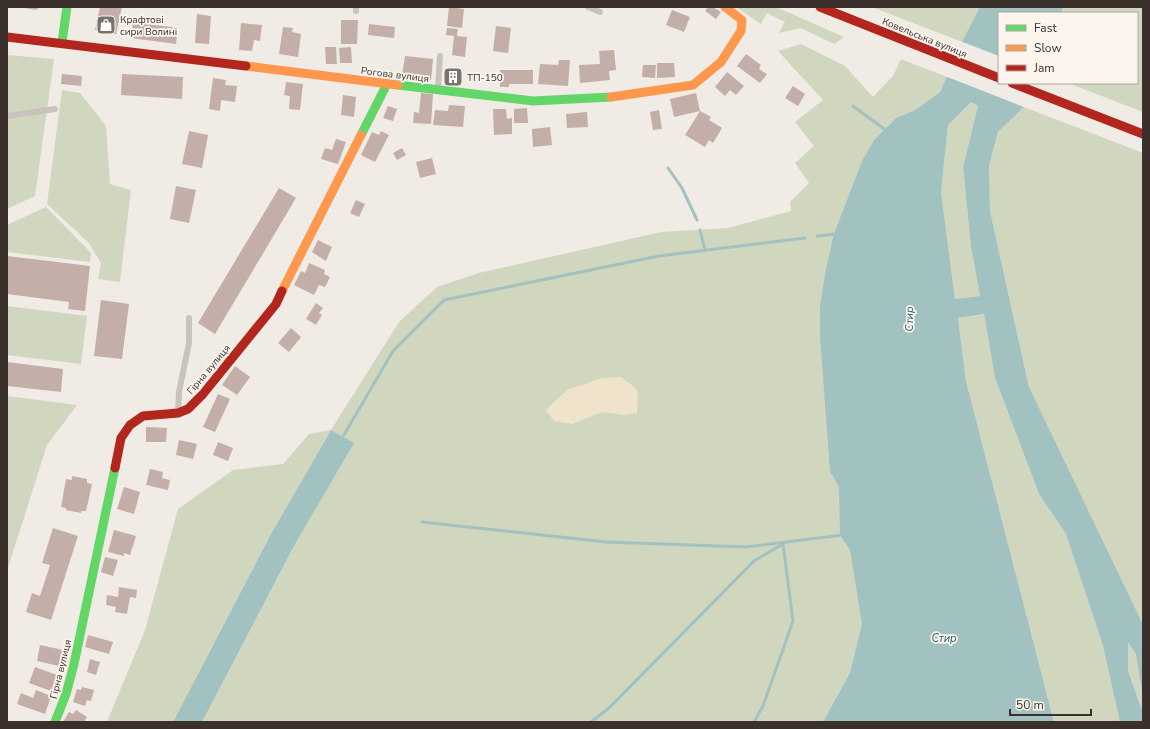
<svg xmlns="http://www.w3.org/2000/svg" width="1150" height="729" font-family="'Nunito Sans',sans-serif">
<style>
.green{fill:#d1d6bf}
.sand{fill:#efe3cc}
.water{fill:#a1c2c1;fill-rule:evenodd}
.pier{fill:#f0ebe5}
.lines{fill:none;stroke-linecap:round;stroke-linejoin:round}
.stream{stroke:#a1c2c1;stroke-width:3}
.building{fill:#c3afa7}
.lane{stroke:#c9c3be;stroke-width:6}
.fast{stroke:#63d668;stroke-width:9}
.slow{stroke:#ff974d;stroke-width:9}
.jam{stroke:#b3261e;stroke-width:9}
.labels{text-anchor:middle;stroke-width:3.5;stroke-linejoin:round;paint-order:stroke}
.poi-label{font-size:10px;fill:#3b302b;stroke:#fbf5ee;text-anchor:start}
.street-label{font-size:10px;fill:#3b302b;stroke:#fbf5ee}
.water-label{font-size:11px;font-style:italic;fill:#1f5a5e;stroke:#fbf5ee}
</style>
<rect width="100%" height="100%" fill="#f0ebe5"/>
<!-- green -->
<g class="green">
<polygon points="736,7 776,7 844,37 834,44 801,28 779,33 785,22 767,13 761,24"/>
<polygon points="872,7 1004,7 999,13 994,27 962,42"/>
<polygon points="1063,7 1143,7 1143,112 1068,83 1137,83 1137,13 1061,13"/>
<polygon points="801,44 845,66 873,97 893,76 901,59 947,77 940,92 915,110 896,118 875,139 871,565 851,722 202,722 294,546 353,443 331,430 271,534 173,722 107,722 145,630 178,509 233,470 283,464 309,434 331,430 399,322 437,287 479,273 661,232 728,228 791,211 790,202 809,183 795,163 814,146 795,122 823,100 778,51"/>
<polygon points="7,55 54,59 35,196 7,209"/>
<polygon points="62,90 80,93 106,126 110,184 131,190 120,282 98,279 101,263 89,243 47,204"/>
<polygon points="971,102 978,106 963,167 971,247 980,296 955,299 941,192 948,124"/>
<polygon points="1024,107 1143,153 1143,713 1128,671 1128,641 1121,582 1029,387 990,211 989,166 998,132"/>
<polygon points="46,207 91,253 90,262 7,252 7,225"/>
<polygon points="7,306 87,316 81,364 7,355"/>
<polygon points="984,314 995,378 1039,494 1066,534 1103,646 1120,722 1054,722 966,381 958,318"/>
<polygon points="7,396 77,405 47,445 7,571"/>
</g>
<!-- sand -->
<polygon class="sand" points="621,377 638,390 637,413 624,415 602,412 572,424 554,421 546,410 567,390 602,378"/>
<!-- water -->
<g class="water">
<path d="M980 7H1063L1061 13H999V83L1024 107 998 132 989 166 990 211 1029 387 1143 625V696L1136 654 1128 642V671L1143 713V722H1120L1103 646 1066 534 1039 494 995 378 984 314 958 318 966 381 1054 722H823L850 673 862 624 850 550 840 535 839 487 830 471 820 336V307L826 269 834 234 862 161 875 139 896 118 915 110 940 92 962 42ZM971 102 978 106 963 167 971 247 980 296 955 299 941 192 948 125Z"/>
<polygon points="331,430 354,443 294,546 202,722 173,722 271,534"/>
</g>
<!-- pier -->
<polygon class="pier" points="960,41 999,56 999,83 1037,83 1026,108 945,76"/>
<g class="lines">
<!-- stream -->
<g class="stream">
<polyline points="853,106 887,131"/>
<polyline points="668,168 682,188 697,220"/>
<polyline points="700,230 705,250"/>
<polyline points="817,236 837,234"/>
<polyline points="341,440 393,351 444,300 659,256 805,238"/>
<polyline points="422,522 606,542 746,547 843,535"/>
<polyline points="591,722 610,707 754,561 783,544 793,621 763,706 754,722"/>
</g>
</g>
<!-- building -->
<g class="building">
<polygon points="40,7 36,10 24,8 24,7"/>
<polygon points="100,7 122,7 116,34 95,30"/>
<polygon points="449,7 464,9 462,28 447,26"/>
<polygon points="708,7 713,7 721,12 716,19 705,11"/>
<polygon points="672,10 690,17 684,32 666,25"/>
<polygon points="197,14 211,16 209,44 195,43"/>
<polygon points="341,20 358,20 357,44 341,44"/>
<polygon points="133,22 178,28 176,44 131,38"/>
<polygon points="241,23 262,25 260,41 254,40 252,51 239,50"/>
<polygon points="369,24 395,27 394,38 368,35"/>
<polygon points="496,26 511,28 508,53 493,51"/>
<polygon points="283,27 293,28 292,32 301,34 298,57 279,54"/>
<polygon points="447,28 458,29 457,36 467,37 465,57 452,55 454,36 446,35"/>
<polygon points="325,47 336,47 337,64 326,64"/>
<polygon points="351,47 352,63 340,63 339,48"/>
<polygon points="614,50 616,70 609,71 610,80 580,83 579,65 600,64 599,51"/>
<polygon points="746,54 761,65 759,69 767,74 760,83 737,66"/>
<polygon points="405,56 433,59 431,80 402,76"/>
<polygon points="559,60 570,60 568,86 538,84 540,64 558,65"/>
<polygon points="657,63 674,63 675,77 657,78"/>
<polygon points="643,65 656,65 655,78 642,77"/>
<polygon points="500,70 533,70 533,84 509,84 509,87 500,87"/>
<polygon points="449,71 457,72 456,82 448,81"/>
<polygon points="727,72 744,86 736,95 730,90 725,96 715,87"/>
<polygon points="62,74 82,76 81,86 61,84"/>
<polygon points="122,74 183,77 182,99 121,95"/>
<polygon points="213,78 226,80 225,85 237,86 235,102 221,100 220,111 209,109"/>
<polygon points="286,82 303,84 300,110 289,109 290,96 284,95"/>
<polygon points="793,86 805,94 798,106 785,98"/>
<polygon points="421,93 433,94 431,124 413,123 414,112 419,113"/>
<polygon points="696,93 700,111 674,117 670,99"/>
<polygon points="343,95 356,97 354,117 341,115"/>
<polygon points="449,105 465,106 463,127 433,125 435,110 448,111"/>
<polygon points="388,106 397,109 393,121 383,118"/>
<polygon points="527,108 528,123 514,123 514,109"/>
<polygon points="493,109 506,109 507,119 512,118 512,134 494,135"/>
<polygon points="659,110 662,129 653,130 650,112"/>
<polygon points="700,111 711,117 709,120 722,128 713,143 709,140 705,147 685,135"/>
<polygon points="587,112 588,127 567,128 566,114"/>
<polygon points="550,127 552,145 533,147 532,129"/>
<polygon points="189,131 208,135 202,168 182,164"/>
<polygon points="381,131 389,135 375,162 361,155 372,132 379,135"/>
<polygon points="336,139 346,142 338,164 321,159 325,148 332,150"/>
<polygon points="402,148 406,155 397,160 393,153"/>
<polygon points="432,158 436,174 420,178 416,162"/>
<polygon points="176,186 196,190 189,223 170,219"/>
<polygon points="279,188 296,198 215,334 198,323"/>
<polygon points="356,200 365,204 359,217 350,213"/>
<polygon points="318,240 332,247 326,261 312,252"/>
<polygon points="7,256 90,266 85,311 68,309 69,302 7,294"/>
<polygon points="309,263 325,270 324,274 330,277 325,287 319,285 314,295 294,285 301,271 305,273"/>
<polygon points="101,300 129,304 122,359 94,356"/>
<polygon points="316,303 323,308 319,313 322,315 316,325 306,319"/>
<polygon points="291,328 301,337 289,352 278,343"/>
<polygon points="7,362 63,369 61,392 7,386"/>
<polygon points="235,366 250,377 237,395 222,385"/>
<polygon points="218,394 230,399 215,432 203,427"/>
<polygon points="146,427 167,428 166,442 146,442"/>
<polygon points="179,440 197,444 193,459 176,455"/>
<polygon points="218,442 233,448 228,461 213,455"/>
<polygon points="150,469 163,472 162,478 170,480 168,490 146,485"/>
<polygon points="72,476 87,479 87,483 92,484 86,511 81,511 81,513 66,510 66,508 61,507 66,479 72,480"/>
<polygon points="124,487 140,492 134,514 117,509"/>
<polygon points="53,528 78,536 51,620 26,612 32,593 40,596 50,565 42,563"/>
<polygon points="114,530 136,536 130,555 124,553 124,556 108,552"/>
<polygon points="105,557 118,560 113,576 101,572"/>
<polygon points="119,587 137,590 136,598 130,597 127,614 115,612 116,607 106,605 107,595 118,597"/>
<polygon points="88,635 113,642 109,654 85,647"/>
<polygon points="40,645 63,650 59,666 37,661"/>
<polygon points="90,659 100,662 96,675 87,672"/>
<polygon points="35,667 57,675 51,691 29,683"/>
<polygon points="82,687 94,690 91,701 87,700 85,706 73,702 77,689 81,690"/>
<polygon points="36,690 51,696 45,714 17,704 21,693 33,698"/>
<polygon points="76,710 87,717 84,722 63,722 69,712 73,714"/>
</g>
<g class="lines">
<!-- lane -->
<g class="lane">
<polyline points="356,7 356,11"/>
<polyline points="588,7 600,12"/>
<polyline points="438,89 440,56"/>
<polyline points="7,116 55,109"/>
<polyline points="178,412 179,392 189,343 189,318"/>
</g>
<!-- fast -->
<g class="fast">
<polyline points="62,42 67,7"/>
<polyline points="398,85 533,101 611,97"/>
<polyline points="361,135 387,84"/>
<polyline points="55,722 66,694 74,664 115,468"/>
</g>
<!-- slow -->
<g class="slow">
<polyline points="246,66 398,85"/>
<polyline points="611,97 693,85 721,62 741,31 742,20 725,7"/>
<polyline points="282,291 361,135"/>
</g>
<!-- jam -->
<g class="jam">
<polyline points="820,7 999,78"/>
<polyline points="7,37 246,66"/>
<polyline points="1012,83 1143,134"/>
<polyline points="115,468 121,438 130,425 143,416 178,413 188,409 203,394 276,304 282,291"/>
</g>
</g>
<!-- icons -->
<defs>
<g id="shop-square" transform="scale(1)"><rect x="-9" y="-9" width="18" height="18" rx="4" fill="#7a716c" stroke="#fbf5ee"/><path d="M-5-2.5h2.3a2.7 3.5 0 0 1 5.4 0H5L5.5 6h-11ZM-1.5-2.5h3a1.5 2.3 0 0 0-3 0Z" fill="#fff"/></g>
<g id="building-square" transform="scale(1)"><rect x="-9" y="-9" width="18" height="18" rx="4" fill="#7a716c" stroke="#fbf5ee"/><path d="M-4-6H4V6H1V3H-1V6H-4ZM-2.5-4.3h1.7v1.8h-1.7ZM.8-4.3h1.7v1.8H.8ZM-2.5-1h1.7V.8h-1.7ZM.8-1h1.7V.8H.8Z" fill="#fff"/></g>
</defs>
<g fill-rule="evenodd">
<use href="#shop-square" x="106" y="25"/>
<use href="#building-square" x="453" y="77"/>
</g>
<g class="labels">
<!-- poi labels -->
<g class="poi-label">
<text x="120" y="23">Крафтові<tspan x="120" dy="12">сири Волині</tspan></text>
<text x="467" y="81">ТП-150</text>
</g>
<!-- street labels -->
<g class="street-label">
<text transform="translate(925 37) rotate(22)" y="4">Ковельська вулиця</text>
<text transform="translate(395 74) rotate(7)" y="4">Рогова вулиця</text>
<text transform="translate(208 369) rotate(-50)" y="4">Гірна вулиця</text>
<text transform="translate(60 669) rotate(-76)" y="4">Гірна вулиця</text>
</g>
<!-- water labels -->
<g class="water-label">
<text transform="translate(909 319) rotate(-89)" y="4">Стир</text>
<text x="944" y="642">Стир</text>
</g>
</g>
<!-- border -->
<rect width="1150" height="729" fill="none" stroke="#3b302b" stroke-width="16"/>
<!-- legend -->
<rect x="998" y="12" width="140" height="72" fill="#fbf5ee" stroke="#aea6a0"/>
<rect x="1006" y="25" width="20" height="6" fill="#63d668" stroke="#aea6a0"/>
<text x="1034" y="32" font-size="12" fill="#3b302b">Fast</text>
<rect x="1006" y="45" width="20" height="6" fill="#ff974d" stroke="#aea6a0"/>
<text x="1034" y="52" font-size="12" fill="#3b302b">Slow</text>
<rect x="1006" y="65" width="20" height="6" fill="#b3261e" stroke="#aea6a0"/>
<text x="1034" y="72" font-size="12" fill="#3b302b">Jam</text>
<!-- scale -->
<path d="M1010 709v6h81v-6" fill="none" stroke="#3b302b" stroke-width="2"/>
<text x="1016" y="709" font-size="12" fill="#3b302b" stroke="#fbf5ee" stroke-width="3" paint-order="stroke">50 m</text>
</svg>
